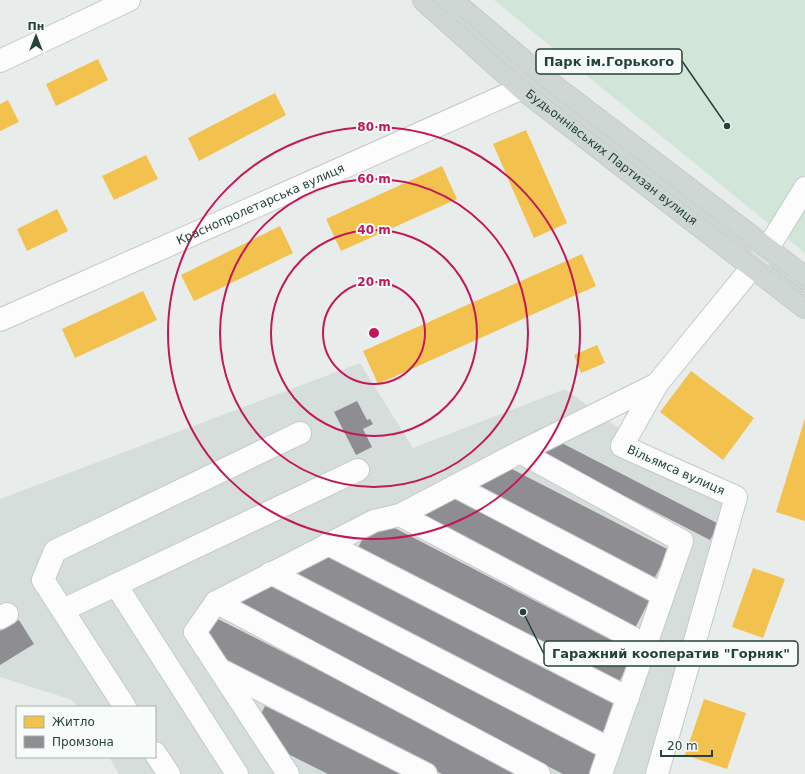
<svg xmlns="http://www.w3.org/2000/svg" width="805" height="774" font-family="'DejaVu Sans',sans-serif">
<style>
.built{fill:#d6dedb}
.green{fill:#d1e6d8}
.homes{fill:#f2c14e}
.industry{fill:#8d8d92}
.lines{fill:none;stroke-linecap:round;stroke-linejoin:round}
.minor-casing{stroke:#c5cac8;stroke-width:24}
.major-casing{stroke:#c3ccc9;stroke-width:24}
.minor{stroke:#fcfcfc;stroke-width:22}
.major{stroke:#cfd7d5;stroke-width:22}
.tram{stroke:#c9cdcc;stroke-width:1}
.ring{fill:none;stroke:#c2185b;stroke-width:2}
.labels{text-anchor:middle;stroke-width:4;stroke-linejoin:round;paint-order:stroke}
.street-label{font-size:12px;fill:#24423a;stroke:#f7fbf9}
.centre{fill:#c2185b;stroke:#f7fbf9;stroke-width:2}
.ring-label{font-size:12px;text-anchor:middle;font-weight:bold;fill:#c2185b;stroke:#f7fbf9;stroke-width:4;stroke-linejoin:round;paint-order:stroke}
.leader{fill:none;stroke:#24423a;stroke-width:1.5}
.callout-dot{fill:#24423a;stroke:#f7fbf9;stroke-width:1.5}
.callout{fill:#f7fbf9;stroke:#24423a;stroke-width:1.5}
.callout-label{font-size:13px;text-anchor:middle;font-weight:bold;fill:#24423a}
</style>
<rect width="100%" height="100%" fill="#e8edeb"/>
<!-- built -->
<polygon class="built" points="360,363 413,448 565,389 739,515 651,774 119,774 109,757 155,757 155,707 77,707 72,700 0,677 0,499"/>
<!-- green -->
<polygon class="green" points="494,0 805,0 805,253"/>
<!-- homes -->
<g class="homes">
<polygon points="98,59 108,80 56,106 46,84"/>
<polygon points="275,93 286,115 199,161 188,138"/>
<polygon points="8,100 19,122 0,131 0,104"/>
<polygon points="526,130 567,223 534,238 493,144"/>
<polygon points="146,155 158,179 114,200 102,176"/>
<polygon points="442,166 457,199 341,251 326,219"/>
<polygon points="57,209 68,231 27,251 17,229"/>
<polygon points="280,226 293,253 194,301 181,275"/>
<polygon points="582,254 596,286 378,384 363,351"/>
<polygon points="143,291 157,320 75,358 62,329"/>
<polygon points="597,345 605,363 581,373 574,355"/>
<polygon points="691,371 754,418 723,460 660,412"/>
<polygon points="805,418 805,521 776,512"/>
<polygon points="753,568 785,579 763,638 732,627"/>
<polygon points="704,699 746,713 727,769 685,755"/>
</g>
<!-- industry -->
<g class="industry">
<polygon points="357,401 367,420 370,419 373,424 363,429 372,447 356,455 334,412"/>
<polygon points="552,438 719,524 710,540 543,454"/>
<polygon points="508,467 669,550 653,581 477,490 481,482"/>
<polygon points="449,496 650,599 634,630 423,520 430,506"/>
<polygon points="387,524 634,652 618,684 357,550 363,538"/>
<polygon points="327,555 617,705 601,735 296,578 301,569"/>
<polygon points="265,581 601,755 591,774 563,774 236,605 241,596"/>
<polygon points="216,618 524,774 442,774 217,660 208,633"/>
<polygon points="19,620 34,644 0,665 0,631"/>
<polygon points="265,706 404,774 328,774 282,751 259,718"/>
</g>
<g class="lines">
<!-- minor casing -->
<g class="minor-casing">
<g id="minor">
<polyline points="0,61 129,0"/>
<path id="s1" d="M0 320 538 81"/>
<polyline points="520,452 682,541 601,774"/>
<polyline points="455,486 663,595"/>
<polyline points="400,515 646,645"/>
<polyline points="328,544 628,698"/>
<polyline points="271,573 610,749"/>
<polyline points="116,585 237,774"/>
<polyline points="216,602 539,774"/>
<polyline points="63,610 358,470"/>
<polyline points="0,618 7,614"/>
<polyline points="221,670 426,774"/>
<polyline points="125,707 43,580 55,551 300,433"/>
<polyline points="155,753 169,774"/>
<polyline points="288,774 195,632 216,602 374,521 400,515 520,452 657,384"/>
<polyline points="657,774 736,497 622,446 657,384 768,248 805,188"/>
</g>
</g>
<!-- major casing -->
<g class="major-casing">
<g id="major">
<path id="s2" d="M424 0 522 88 805 307"/>
<polyline points="451,0 543,78 805,278"/>
</g>
</g>
<!-- minor -->
<use href="#minor" class="minor"/>
<!-- major -->
<use href="#major" class="major"/>
<!-- tram -->
<g class="tram">
<polyline points="433,0 529,84 805,297"/>
<polyline points="461,17 536,82 805,288"/>
</g>
</g>
<!-- distance rings -->
<g class="ring">
<circle cx="374" cy="333" r="51"/>
<circle cx="374" cy="333" r="103"/>
<circle cx="374" cy="333" r="154"/>
<circle cx="374" cy="333" r="206"/>
</g>
<g class="labels">
<!-- street labels -->
<g class="street-label">
<text dy="4" stroke="none"><textPath href="#s2" startOffset="245">Будьоннівських Партизан вулиця</textPath></text>
<text dy="4" stroke="none"><textPath href="#s1" startOffset="285">Краснопролетарська вулиця</textPath></text>
<text transform="translate(676 470) rotate(24)" y="4">Вільямса вулиця</text>
</g>
</g>
<circle cx="374" cy="333" r="6" class="centre"/>
<g class="ring-label">
<text x="374" y="131">80 m</text>
<text x="374" y="183">60 m</text>
<text x="374" y="234">40 m</text>
<text x="374" y="286">20 m</text>
</g>
<!-- callouts -->
<path class="leader" d="M727 126L682 61M523 612L544 654"/>
<g class="callout-dot">
<circle cx="727" cy="126" r="4"/>
<circle cx="523" cy="612" r="4"/>
</g>
<g class="callout">
<rect x="536" y="49" width="146" height="25" rx="4"/>
<rect x="544" y="641" width="254" height="25" rx="4"/>
</g>
<g class="callout-label">
<text x="609" y="66">Парк iм.Горького</text>
<text x="671" y="658">Гаражний кооператив "Горняк"</text>
</g>
<!-- legend -->
<rect x="16" y="706" width="140" height="52" fill="#f7fbf9" stroke="#a3b1ad"/>
<rect x="24" y="716" width="20" height="12" fill="#f2c14e" stroke="#a3b1ad"/>
<text x="52" y="726" font-size="12" fill="#24423a">Житло</text>
<rect x="24" y="736" width="20" height="12" fill="#8d8d92" stroke="#a3b1ad"/>
<text x="52" y="746" font-size="12" fill="#24423a">Промзона</text>
<!-- north arrow -->
<g transform="translate(36 36)" stroke="#f7fbf9" stroke-width="3" paint-order="stroke">
<path d="M0-3L7 15L0 10L-7 15Z" fill="#24423a"/>
<text y="-6" font-size="11" font-weight="bold" text-anchor="middle" fill="#24423a">Пн</text>
</g>
<!-- scale -->
<path d="M661 750v6h51v-6" fill="none" stroke="#24423a" stroke-width="2"/>
<text x="667" y="750" font-size="12" fill="#24423a" stroke="#f7fbf9" stroke-width="3" paint-order="stroke">20 m</text>
</svg>
